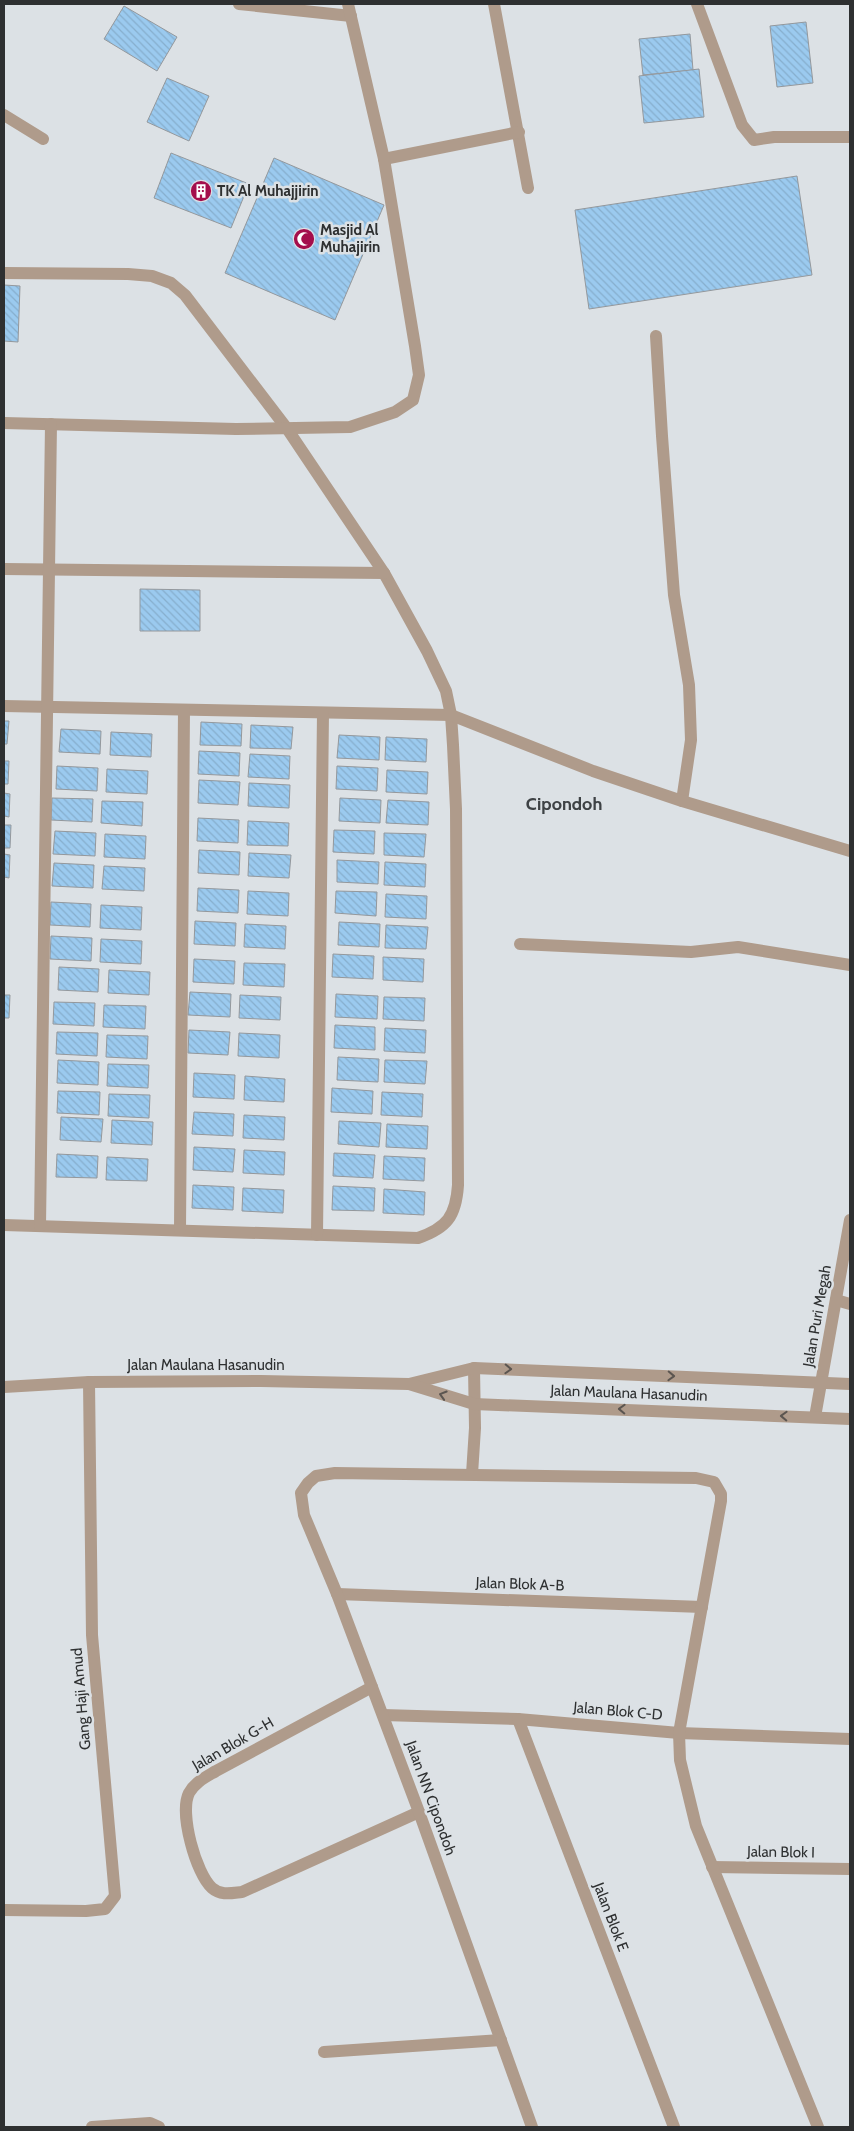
<svg xmlns="http://www.w3.org/2000/svg" width="854" height="2131" font-family="Cabin,sans-serif">
<style>
.building{fill:url(#building-back-hatch);stroke:#94989c}
.lines{fill:none;stroke-linecap:round;stroke-linejoin:round}
.service{stroke:#af9b8b;stroke-width:12}
.minor{stroke:#af9b8b;stroke-width:12}
.tertiary{stroke:#af9b8b;stroke-width:12}
.oneway{stroke:#5b5550}
.labels{text-anchor:middle;stroke-width:5;stroke-linejoin:round;paint-order:stroke}
.poi-label{font-size:15px;font-weight:bold;fill:#2e3031;stroke:#dce1e5;text-anchor:start}
.street-label{font-size:15px;fill:#2e3031;stroke:#dce1e5}
.quarter-label{font-size:18px;font-weight:bold;fill:#3e4245;stroke:#dce1e5}
</style>
<defs>
<pattern id="building-back-hatch" width="6" height="6" patternUnits="userSpaceOnUse" patternTransform="scale(1.25)"><rect width="6" height="6" fill="#9bcaef"/><path d="M-1 5l2 2M0 0l6 6M5-1l2 2" fill="none" stroke="#86aecd"/></pattern>
</defs>
<rect width="100%" height="100%" fill="#dce1e5"/>
<!-- building -->
<g class="building">
<polygon points="124,6 177,37 157,71 104,39"/>
<polygon points="806,22 813,83 777,87 770,26"/>
<polygon points="690,34 693,70 643,75 639,39"/>
<polygon points="699,69 704,117 644,123 639,76"/>
<polygon points="167,78 209,96 189,141 147,122"/>
<polygon points="171,153 249,184 231,228 154,198"/>
<polygon points="274,158 384,205 335,320 225,273"/>
<polygon points="797,176 812,275 589,309 575,210"/>
<polygon points="4,285 20,286 18,342 4,341"/>
<polygon points="140,589 200,590 200,631 140,631"/>
<polygon points="4,721 9,721 7,744 4,744"/>
<polygon points="201,722 242,724 241,746 200,745"/>
<polygon points="251,725 293,727 291,749 250,748"/>
<polygon points="61,729 101,731 100,754 59,752"/>
<polygon points="111,732 152,734 151,757 110,755"/>
<polygon points="339,735 380,737 379,760 337,758"/>
<polygon points="386,737 427,739 426,762 385,760"/>
<polygon points="199,751 240,753 239,776 198,774"/>
<polygon points="250,754 290,756 289,779 248,777"/>
<polygon points="4,761 9,761 8,784 4,784"/>
<polygon points="57,766 98,768 97,791 56,789"/>
<polygon points="337,766 378,768 377,791 336,789"/>
<polygon points="107,769 148,771 147,794 106,792"/>
<polygon points="387,770 428,772 427,794 386,792"/>
<polygon points="199,780 240,782 238,805 198,803"/>
<polygon points="249,783 290,785 289,808 248,806"/>
<polygon points="4,793 10,794 9,817 4,816"/>
<polygon points="52,798 93,799 92,822 51,820"/>
<polygon points="340,798 381,800 380,823 339,821"/>
<polygon points="388,800 429,802 428,825 386,823"/>
<polygon points="102,801 143,802 142,826 101,823"/>
<polygon points="198,818 239,820 238,843 197,841"/>
<polygon points="248,821 289,823 288,846 247,845"/>
<polygon points="4,825 11,825 10,848 4,848"/>
<polygon points="334,830 375,831 374,854 333,852"/>
<polygon points="55,831 96,833 95,856 53,854"/>
<polygon points="384,833 426,834 424,857 384,855"/>
<polygon points="105,834 146,836 145,859 104,857"/>
<polygon points="199,850 240,852 239,875 198,873"/>
<polygon points="249,853 291,855 289,878 248,876"/>
<polygon points="4,854 10,855 9,878 4,877"/>
<polygon points="337,860 379,862 378,884 337,882"/>
<polygon points="385,862 426,864 425,887 384,885"/>
<polygon points="54,863 94,865 93,888 52,886"/>
<polygon points="104,866 145,868 144,891 102,889"/>
<polygon points="198,888 239,890 238,913 197,911"/>
<polygon points="248,891 289,893 288,916 247,914"/>
<polygon points="336,891 377,892 376,916 335,913"/>
<polygon points="386,894 427,896 426,919 385,917"/>
<polygon points="51,902 91,904 90,927 50,925"/>
<polygon points="101,905 142,907 141,930 100,928"/>
<polygon points="195,921 236,923 235,946 194,944"/>
<polygon points="339,922 380,924 379,947 338,945"/>
<polygon points="245,924 286,926 285,949 244,947"/>
<polygon points="386,925 428,927 426,949 385,948"/>
<polygon points="51,936 92,938 91,961 50,959"/>
<polygon points="101,939 142,941 141,964 100,962"/>
<polygon points="333,954 374,956 373,979 332,977"/>
<polygon points="383,957 424,959 423,982 383,980"/>
<polygon points="194,959 235,961 234,984 193,982"/>
<polygon points="244,963 285,964 284,987 243,985"/>
<polygon points="59,967 99,969 98,992 58,990"/>
<polygon points="109,970 150,972 149,995 108,993"/>
<polygon points="190,992 231,994 230,1017 188,1015"/>
<polygon points="336,994 378,996 377,1019 335,1017"/>
<polygon points="4,995 10,995 9,1018 4,1018"/>
<polygon points="240,995 281,997 280,1020 239,1018"/>
<polygon points="384,997 425,998 424,1021 383,1019"/>
<polygon points="54,1002 95,1003 94,1026 53,1024"/>
<polygon points="104,1005 146,1006 145,1029 103,1027"/>
<polygon points="335,1025 375,1027 375,1050 334,1048"/>
<polygon points="385,1028 426,1030 425,1053 384,1051"/>
<polygon points="189,1030 230,1032 228,1055 188,1053"/>
<polygon points="57,1032 98,1033 97,1056 56,1054"/>
<polygon points="239,1033 280,1035 279,1058 238,1056"/>
<polygon points="107,1035 148,1036 147,1059 106,1057"/>
<polygon points="338,1057 379,1059 378,1082 337,1080"/>
<polygon points="58,1060 99,1062 98,1085 57,1083"/>
<polygon points="385,1060 427,1061 425,1084 384,1082"/>
<polygon points="108,1064 149,1065 148,1088 107,1086"/>
<polygon points="194,1073 235,1075 234,1099 193,1097"/>
<polygon points="245,1076 285,1079 284,1102 244,1100"/>
<polygon points="332,1088 373,1091 372,1114 331,1112"/>
<polygon points="58,1091 100,1092 99,1115 57,1113"/>
<polygon points="382,1092 423,1094 422,1117 381,1115"/>
<polygon points="109,1094 150,1095 149,1118 108,1116"/>
<polygon points="194,1112 234,1114 233,1136 192,1134"/>
<polygon points="244,1115 285,1117 284,1140 243,1138"/>
<polygon points="61,1117 103,1119 101,1142 60,1140"/>
<polygon points="112,1120 153,1122 152,1145 111,1143"/>
<polygon points="339,1121 381,1123 379,1147 338,1144"/>
<polygon points="387,1124 428,1126 427,1149 386,1147"/>
<polygon points="194,1147 235,1149 233,1172 193,1170"/>
<polygon points="244,1150 285,1152 284,1175 243,1173"/>
<polygon points="334,1153 375,1155 373,1178 333,1176"/>
<polygon points="57,1154 98,1156 97,1178 56,1177"/>
<polygon points="384,1156 425,1158 424,1181 383,1179"/>
<polygon points="107,1157 148,1159 147,1181 106,1180"/>
<polygon points="193,1185 234,1187 233,1210 192,1208"/>
<polygon points="333,1186 375,1188 374,1211 332,1210"/>
<polygon points="243,1188 284,1190 283,1213 242,1211"/>
<polygon points="384,1189 425,1192 424,1215 383,1213"/>
</g>
<g class="lines">
<!-- service -->
<g class="service">
<polyline points="656,336 662,436 674,595 689,685 691,740 682,801"/>
<polyline points="836,1300 850,1304"/>
</g>
<!-- minor -->
<g class="minor">
<polyline points="239,4 351,16"/>
<polyline points="494,4 528,188"/>
<polyline points="697,4 742,125 754,140 774,137 850,137"/>
<polyline points="4,115 43,139"/>
<polyline points="384,159 519,132"/>
<path d="M4 273 128 274 152 276 171 283 185 295 288 430 384 573 427 651 446 691 451 715 453 745 456 809 458 1185C456 1216 447 1228 418 1238L4 1225"/>
<polyline points="4,423 236,429 350,427 395,412 413,400 419,375 415,346 384,159 348,4"/>
<polyline points="4,569 384,573"/>
<polyline points="4,706 451,715 593,771 682,801 850,851"/>
<polyline points="520,944 691,952 738,947 850,965"/>
<polyline points="40,1226 51,424"/>
<polyline points="180,1230 184,710"/>
<polyline points="317,1235 323,713"/>
<polyline points="815,1417 850,1220"/>
<polyline points="472,1474 475,1428 474,1368"/>
<polyline points="337,1594 702,1607"/>
<path d="M372 1687 216 1771C206 1777 195 1782 189 1793 179 1813 196 1874 212 1888 221 1896 232 1893 242 1892L419 1812"/>
<polyline points="383,1715 518,1719 679,1733 850,1739"/>
<polyline points="518,1719 674,2127"/>
<polyline points="712,1867 850,1869"/>
<polyline points="4,1910 86,1911 105,1909 115,1896 92,1635 89,1382"/>
<polyline points="324,2052 501,2040"/>
<polyline points="92,2127 150,2123 159,2127"/>
<polyline points="532,2127 419,1812 337,1594 304,1515 301,1493 308,1483 316,1476 335,1473 696,1478 714,1482 721,1494 721,1501 679,1733 680,1760 696,1826 818,2127"/>
</g>
<!-- tertiary -->
<g class="tertiary">
<polyline points="409,1384 474,1368 850,1384"/>
<polyline points="4,1387 89,1382 261,1381 409,1384 474,1404 850,1419"/>
</g>
</g>
<!-- one-way arrows -->
<defs><path id="oneway-chevron" d="M-2-3.5L2.5 0L-2 3.5" fill="none" stroke-width="1.6" stroke-linecap="round" stroke-linejoin="round" transform="scale(1.25)"/></defs>
<g class="oneway">
<use href="#oneway-chevron" transform="translate(508 1369) rotate(2)"/>
<use href="#oneway-chevron" transform="translate(671 1376) rotate(2)"/>
<use href="#oneway-chevron" transform="translate(443 1395) rotate(-163)"/>
<use href="#oneway-chevron" transform="translate(622 1409) rotate(-178)"/>
<use href="#oneway-chevron" transform="translate(784 1416) rotate(-178)"/>
</g>
<!-- icons -->
<defs>
<g id="building-disc" transform="scale(1.125)"><circle r="9.5" fill="#a40e4c" stroke="#dce1e5"/><path d="M-4-6H4V6H1V3H-1V6H-4ZM-2.5-4.3h1.7v1.8h-1.7ZM.8-4.3h1.7v1.8H.8ZM-2.5-1h1.7V.8h-1.7ZM.8-1h1.7V.8H.8Z" fill="#fff"/></g>
<g id="mosque-disc" transform="scale(1.125)"><circle r="9.5" fill="#a40e4c" stroke="#dce1e5"/><path d="M3.5-4.9A6 6 0 1 0 3.5 4.9A5 5 0 1 1 3.5-4.9Z" fill="#fff"/></g>
</defs>
<g fill-rule="evenodd">
<use href="#building-disc" x="201" y="191"/>
<use href="#mosque-disc" x="304" y="239"/>
</g>
<g class="labels">
<!-- poi labels -->
<g class="poi-label">
<text x="217" y="196">TK Al Muhajjirin</text>
<text x="320" y="235">Masjid Al<tspan x="320" dy="17">Muhajirin</tspan></text>
</g>
<!-- street labels -->
<g class="street-label">
<text transform="translate(817 1316) rotate(-80)" y="5">Jalan Puri Megah</text>
<text x="206" y="1370">Jalan Maulana Hasanudin</text>
<text transform="translate(629 1393) rotate(2)" y="5">Jalan Maulana Hasanudin</text>
<text transform="translate(520 1584) rotate(2)" y="5">Jalan Blok A-B</text>
<text transform="translate(81 1699) rotate(-95)" y="5">Gang Haji Amud</text>
<text transform="translate(618 1711) rotate(5)" y="5">Jalan Blok C-D</text>
<text transform="translate(233 1744) rotate(-30)" y="5">Jalan Blok G-H</text>
<text transform="translate(431 1798) rotate(70)" y="5">Jalan NN Cipondoh</text>
<text transform="translate(781 1852) rotate(1)" y="5">Jalan Blok I</text>
<text transform="translate(611 1917) rotate(69)" y="5">Jalan Blok E</text>
</g>
<!-- quarter labels -->
<g class="quarter-label">
<text x="564" y="810">Cipondoh</text>
</g>
</g>
<!-- border -->
<rect width="854" height="2131" fill="none" stroke="#2e3031" stroke-width="10"/>
</svg>
